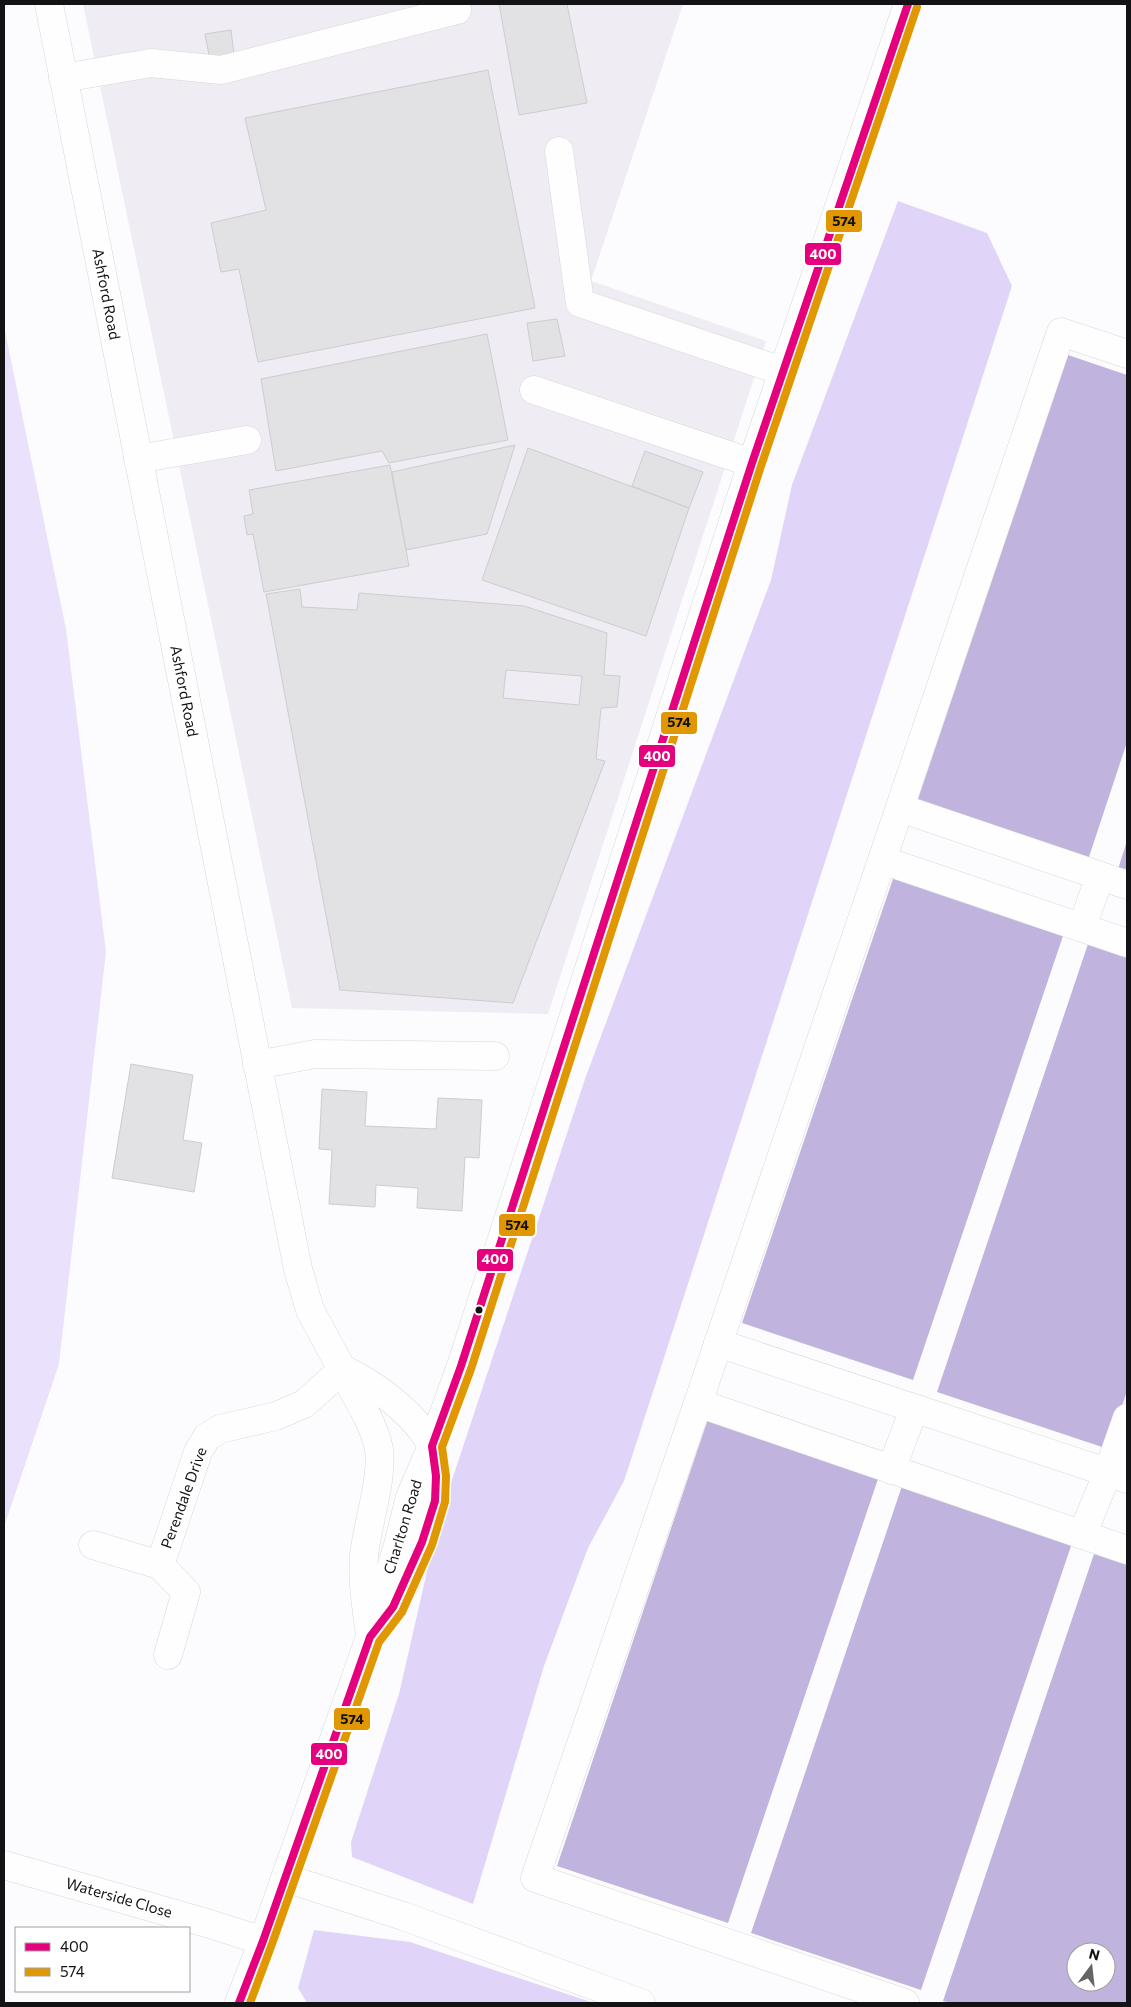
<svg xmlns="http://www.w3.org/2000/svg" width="1131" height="2007" font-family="Commissioner,sans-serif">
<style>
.built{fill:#efecf4}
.green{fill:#eae2fd}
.forest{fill:#e0d5f8}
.water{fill:#c0b3dd;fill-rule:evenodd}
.building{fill:#e2e1e4;stroke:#cdcccf;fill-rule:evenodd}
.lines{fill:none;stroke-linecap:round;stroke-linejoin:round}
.minor-casing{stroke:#d7d7d9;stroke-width:29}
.minor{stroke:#fffeff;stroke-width:28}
.bus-1-casing{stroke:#fff;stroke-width:11}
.bus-2-casing{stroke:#fff;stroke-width:11}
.bus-1{stroke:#e5007d;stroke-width:8}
.bus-2{stroke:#e09702;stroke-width:8}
.bus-dot{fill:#131215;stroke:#fff;stroke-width:2}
.labels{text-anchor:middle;stroke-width:4;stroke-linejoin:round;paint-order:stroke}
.street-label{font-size:15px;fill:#131215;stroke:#fff}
.line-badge{stroke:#fff;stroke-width:2}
.badge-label{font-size:14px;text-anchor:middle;font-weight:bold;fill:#fff}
.pale-badge-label{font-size:14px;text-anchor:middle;font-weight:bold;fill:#111}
</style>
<rect width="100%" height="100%" fill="#fcfbfe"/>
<!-- built -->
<polygon class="built" points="83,4 683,4 591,281 766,341 548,1014 292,1008"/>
<!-- green -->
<polygon class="green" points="4,326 66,629 106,952 59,1364 4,1527"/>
<!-- forest -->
<g class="forest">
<polygon points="898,201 987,233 1012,286 624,1481 588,1548 544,1666 473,1904 352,1857 351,1842 399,1694 439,1519 585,1079 771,580 792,485"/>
<polygon points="314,1930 410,1942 594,2003 307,2003 298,1988"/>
</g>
<!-- water -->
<g class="water">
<polygon points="1068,355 1127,375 1127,742 1088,860 917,802"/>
<polygon points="1127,841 1127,872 1118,869"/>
<polygon points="894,876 1064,933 913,1380 742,1323"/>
<polygon points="1088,944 1127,958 1127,1391 1108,1449 937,1392"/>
<polygon points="708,1419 879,1476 728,1923 557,1866"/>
<polygon points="902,1486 1072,1543 921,1990 751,1933"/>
<path d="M1094 1554 1127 1565V2003H951L943 2001ZM1076 1952H1106V1982H1076Z"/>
</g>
<!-- building -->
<g class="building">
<polygon points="499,4 567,4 587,103 519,115"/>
<polygon points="231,30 234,55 210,60 205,34"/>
<polygon points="488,70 535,308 258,362 239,269 221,272 211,223 266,210 245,118"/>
<polygon points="557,319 565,356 533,361 527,323"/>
<polygon points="487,334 508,440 389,463 382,451 276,471 261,379"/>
<polygon points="515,445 487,534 406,550 392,472"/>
<polygon points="528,448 689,508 646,636 482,580"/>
<polygon points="645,451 703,472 689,508 632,486"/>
<polygon points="390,465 409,566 264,592 253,534 247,535 244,516 253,514 249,490"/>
<path d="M300 589 302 607 357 610 359 593 524 606 607 633 604 675 620 676 617 707 601 708 596 759 605 761 513 1003 340 990 266 594ZM506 670 582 676 579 705 503 698Z"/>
<polygon points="131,1064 193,1075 183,1140 202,1143 194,1192 112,1178"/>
<polygon points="322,1089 367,1092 365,1126 436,1129 438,1098 482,1100 479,1158 465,1157 462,1211 417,1208 418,1188 376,1185 375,1207 329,1204 332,1150 319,1149"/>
</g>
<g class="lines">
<!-- minor casing -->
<g class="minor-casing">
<g id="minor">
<path d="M49 4 298 1269 310 1310 366 1414C372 1426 377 1437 379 1450 383 1479 367 1525 364 1556 362 1580 366 1604 369 1628"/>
<polyline points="63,78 151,63 221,70 457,10"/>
<polyline points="559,151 580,303 782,371"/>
<polyline points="534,390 752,463"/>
<polyline points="138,459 247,440"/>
<polyline points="900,808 1127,885"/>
<polyline points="882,860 1127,943"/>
<polyline points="1082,927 1100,876"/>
<polyline points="257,1065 315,1054 495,1056"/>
<polyline points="718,1343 1127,1479"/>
<path d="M343 1369C375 1385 403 1405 424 1433 426 1437 431 1442 432 1446 434 1451 434 1457 434 1461 441 1509 418 1558 397 1600"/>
<polyline points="698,1403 1127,1550"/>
<polyline points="891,1470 914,1409"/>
<polyline points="1082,1535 1108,1472 1127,1418"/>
<polyline points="93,1545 160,1565"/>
<polyline points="168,1655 186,1592 160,1565 198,1452 207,1437 220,1429 276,1416 304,1404 343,1369"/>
<polyline points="4,1865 210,1924 263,1941"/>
<polyline points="285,1878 403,1916 641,2003"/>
<polyline points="239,2003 263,1941 370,1637 398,1545 410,1497 432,1446 461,1366 752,463 908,4"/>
<polyline points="905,2003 535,1878 698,1403 1061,332 1127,354"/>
</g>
</g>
<!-- minor -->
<use href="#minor" class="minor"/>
<!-- bus-1 casing -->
<g class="bus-1-casing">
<polyline id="bus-1" points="239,2003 263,1941 370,1637 393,1607 422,1542 435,1501 436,1476 432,1446 461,1366 752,463 908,4"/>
</g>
<!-- bus-2 casing -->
<g class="bus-2-casing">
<polyline id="bus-2" points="250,2003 272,1944 379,1642 402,1612 432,1545 445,1502 446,1476 442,1447 471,1369 761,466 917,7"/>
</g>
<!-- bus-1 -->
<use href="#bus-1" class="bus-1"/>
<!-- bus-2 -->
<use href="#bus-2" class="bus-2"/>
</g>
<!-- markers -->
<circle class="bus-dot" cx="479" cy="1310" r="4.5"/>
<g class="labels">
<!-- street labels -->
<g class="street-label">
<text transform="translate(106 294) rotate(79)" y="5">Ashford Road</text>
<text transform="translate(184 691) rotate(79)" y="5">Ashford Road</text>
<text transform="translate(184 1498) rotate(-70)" y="5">Perendale Drive</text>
<text transform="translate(403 1527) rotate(-73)" y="5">Charlton Road</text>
<text transform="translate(119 1898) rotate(16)" y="5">Waterside Close</text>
</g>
</g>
<g class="line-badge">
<rect x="825" y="209" width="38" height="24" rx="5" fill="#e09702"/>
<rect x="804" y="242" width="38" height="24" rx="5" fill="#e5007d"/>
<rect x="660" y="711" width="38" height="24" rx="5" fill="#e09702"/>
<rect x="638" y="744" width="38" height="24" rx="5" fill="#e5007d"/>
<rect x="498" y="1213" width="38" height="24" rx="5" fill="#e09702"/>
<rect x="476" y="1248" width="38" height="24" rx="5" fill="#e5007d"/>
<rect x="333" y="1707" width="38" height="24" rx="5" fill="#e09702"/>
<rect x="310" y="1742" width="38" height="24" rx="5" fill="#e5007d"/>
</g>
<g class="badge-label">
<text x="823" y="259">400</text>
<text x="657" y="761">400</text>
<text x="495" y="1264">400</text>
<text x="329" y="1759">400</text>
</g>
<g class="pale-badge-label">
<text x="844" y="226">574</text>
<text x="679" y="727">574</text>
<text x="517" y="1230">574</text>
<text x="352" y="1724">574</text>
</g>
<!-- border -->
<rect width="1131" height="2007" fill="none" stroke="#131215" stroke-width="10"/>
<!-- legend -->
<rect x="15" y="1927" width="175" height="65" fill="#ffffff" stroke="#a1a0a1"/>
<rect x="25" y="1943" width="25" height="8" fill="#e5007d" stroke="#a1a0a1"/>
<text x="60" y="1952" font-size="15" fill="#131215">400</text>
<rect x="25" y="1968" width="25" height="8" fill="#e09702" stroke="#a1a0a1"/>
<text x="60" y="1977" font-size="15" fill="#131215">574</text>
<!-- north arrow -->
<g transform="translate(1091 1967) rotate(15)"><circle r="24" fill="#ffffff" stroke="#a1a0a1"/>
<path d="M0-4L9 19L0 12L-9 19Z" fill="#656467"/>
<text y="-8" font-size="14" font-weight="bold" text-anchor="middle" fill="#131215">N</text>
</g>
</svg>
